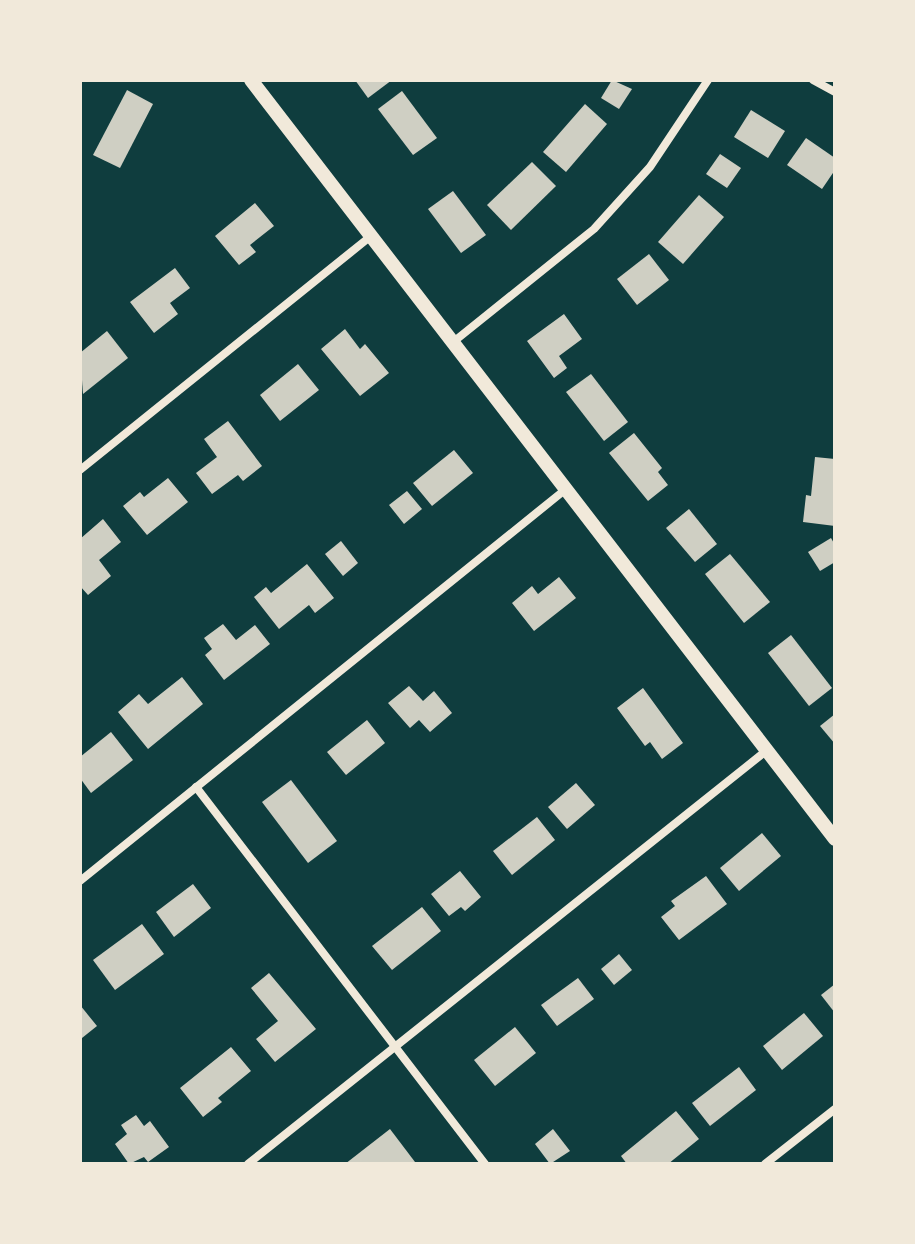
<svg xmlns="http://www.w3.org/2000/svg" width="915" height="1244" font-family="'DejaVu Sans',sans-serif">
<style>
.building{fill:#cfcfc3}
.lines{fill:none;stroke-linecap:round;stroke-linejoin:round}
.minor{stroke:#f1e9da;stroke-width:8}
.tertiary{stroke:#f1e9da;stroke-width:14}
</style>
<rect width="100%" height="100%" fill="#0f3d3e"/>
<!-- building -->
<g class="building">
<polygon points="355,80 392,80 368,98"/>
<polygon points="612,80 632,89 619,109 601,98"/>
<polygon points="127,90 153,104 120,168 93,155"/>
<polygon points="402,91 437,138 413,155 378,109"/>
<polygon points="585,104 607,124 566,172 543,152"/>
<polygon points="751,110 785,131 768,158 734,137"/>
<polygon points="806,138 835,158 835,170 822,189 787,165"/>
<polygon points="720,154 741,168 727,188 706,174"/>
<polygon points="532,162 556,186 511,230 487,205"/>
<polygon points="453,191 486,235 461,253 428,209"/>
<polygon points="699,195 724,217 683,264 658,242"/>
<polygon points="255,203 274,226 250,245 256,252 239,265 215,236"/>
<polygon points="649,254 669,280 637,305 617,279"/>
<polygon points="175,268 190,288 170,303 178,314 154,333 130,302"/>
<polygon points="564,314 582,339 559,356 567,368 554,378 527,341"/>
<polygon points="345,329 360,349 365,344 389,373 360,396 321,349"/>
<polygon points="107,331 128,358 83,394 80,353"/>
<polygon points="298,364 319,390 280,421 260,395"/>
<polygon points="591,374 628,422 604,441 566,392"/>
<polygon points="228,421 262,466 243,481 238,475 212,494 196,473 217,457 204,439"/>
<polygon points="634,433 662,468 658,472 668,485 648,501 609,453"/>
<polygon points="454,450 473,473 432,506 413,483"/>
<polygon points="815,457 835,459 835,526 803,522 806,495 811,496"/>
<polygon points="168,478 188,502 147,535 123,506 140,492 144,497"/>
<polygon points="407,491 422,509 404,524 389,505"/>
<polygon points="689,509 717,544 695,562 666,528"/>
<polygon points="103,519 121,542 99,560 111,576 88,595 80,586 80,539"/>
<polygon points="831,538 835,545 835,562 820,571 808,552"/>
<polygon points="341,541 358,563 343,576 325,554"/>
<polygon points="730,554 770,602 744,623 705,574"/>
<polygon points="307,564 334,598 315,613 309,605 279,629 254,597 266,587 271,593"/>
<polygon points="559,577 576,598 534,631 512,603 532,586 538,594"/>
<polygon points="223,624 236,640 255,625 270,644 224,680 205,655 212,649 204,638"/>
<polygon points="791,635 832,688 809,706 768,653"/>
<polygon points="182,677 203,704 148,749 118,712 139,694 148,704"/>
<polygon points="409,686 423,701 434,691 452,713 430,732 419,720 410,728 388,703"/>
<polygon points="643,688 683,743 662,759 650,742 645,746 617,708"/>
<polygon points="835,714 835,744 820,726"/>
<polygon points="367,720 385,743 346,775 327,752"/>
<polygon points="111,732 133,760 91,793 80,778 80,757"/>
<polygon points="291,780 337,841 308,863 262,802"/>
<polygon points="576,783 595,805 567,829 548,807"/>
<polygon points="537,817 555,840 512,875 493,851"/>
<polygon points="762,833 781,856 739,891 720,868"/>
<polygon points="460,871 481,897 465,911 461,907 449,916 431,894"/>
<polygon points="706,876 727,904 679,940 661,917 675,906 671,901"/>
<polygon points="193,884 211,908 174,937 156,912"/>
<polygon points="422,907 441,931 392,970 372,946"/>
<polygon points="142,924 164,954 115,990 93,960"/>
<polygon points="619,954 632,970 614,985 601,969"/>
<polygon points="269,973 316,1029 275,1062 256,1039 278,1021 251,988"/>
<polygon points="578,978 594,999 557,1026 541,1005"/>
<polygon points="835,984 835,1013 821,995"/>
<polygon points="80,1005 97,1026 82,1038 80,1035"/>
<polygon points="804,1013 823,1036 782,1070 763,1046"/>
<polygon points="515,1027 536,1053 495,1086 474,1060"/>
<polygon points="231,1047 251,1071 218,1098 222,1102 203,1117 180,1088"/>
<polygon points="739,1067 756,1090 710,1126 692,1103"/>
<polygon points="676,1111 699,1139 668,1164 627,1164 621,1156"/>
<polygon points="136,1115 144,1126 150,1121 169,1147 148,1162 144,1157 129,1164 115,1144 127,1134 121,1125"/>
<polygon points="390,1129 415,1162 345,1164"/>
<polygon points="553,1129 570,1151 550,1164 535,1144"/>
</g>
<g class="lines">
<!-- minor -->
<g class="minor">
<polyline points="813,80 835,92"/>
<polyline points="452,343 594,229 650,167 708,80"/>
<polyline points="80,470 371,236"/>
<polyline points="196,787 485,1164"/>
<polyline points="80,881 566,489"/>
<polyline points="248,1164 766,751"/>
<polyline points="765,1164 835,1109"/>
</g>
<!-- tertiary -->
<polyline class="tertiary" points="251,80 835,839"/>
</g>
<!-- border -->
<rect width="915" height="1244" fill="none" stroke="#f1e9da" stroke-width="164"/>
</svg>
